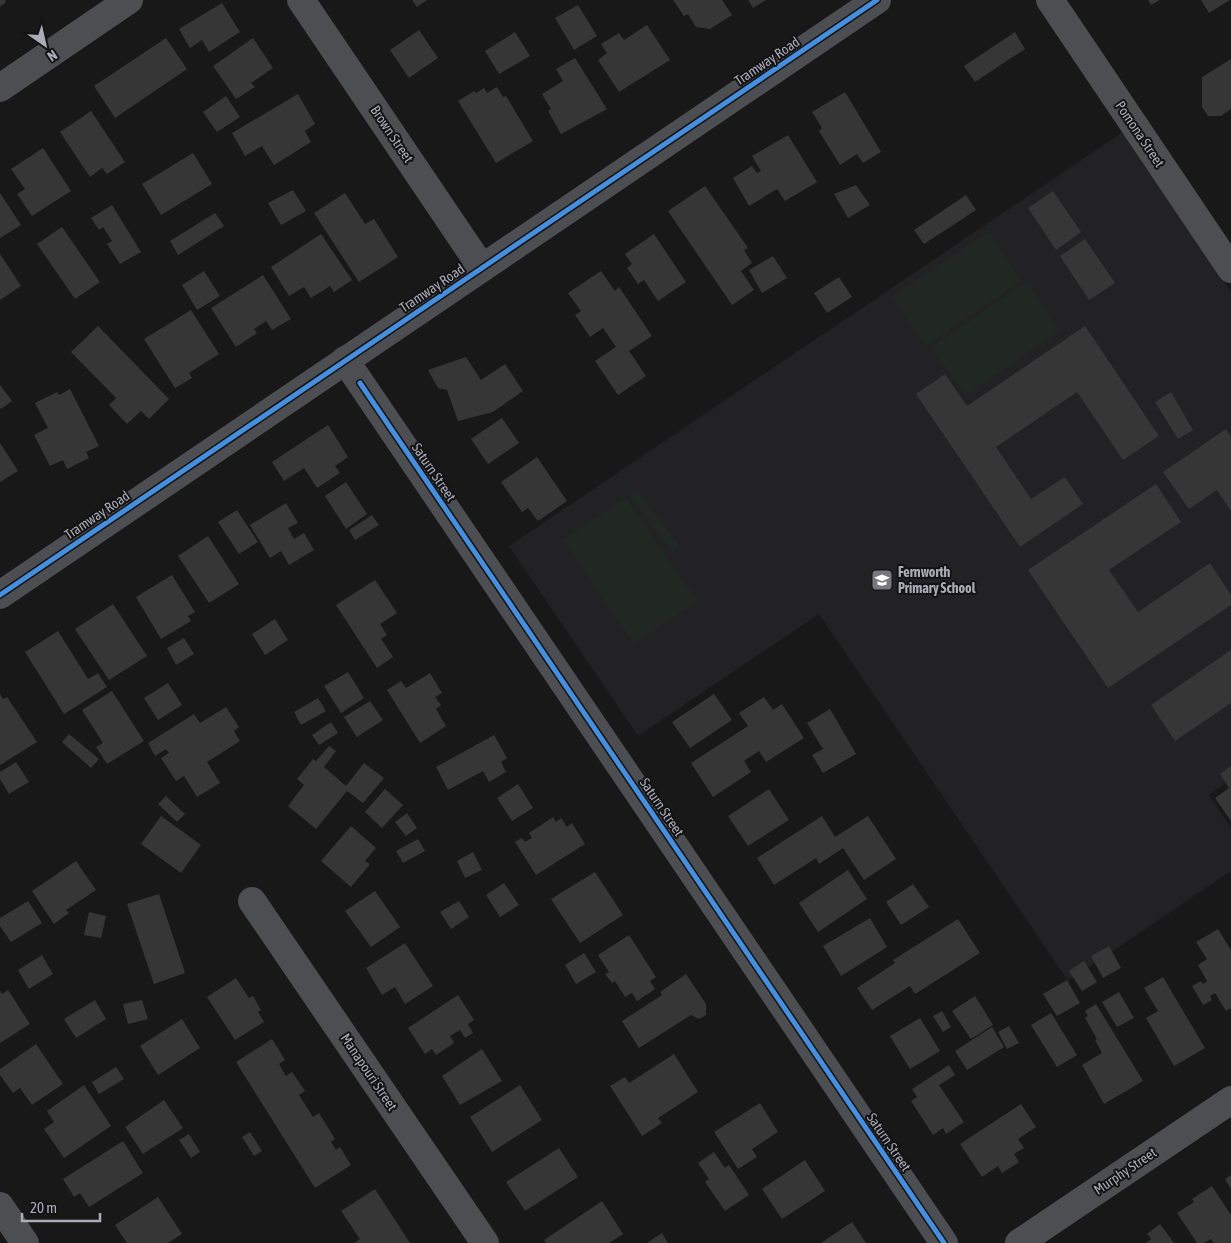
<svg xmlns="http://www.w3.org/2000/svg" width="1231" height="1243" font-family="'Asap Condensed',sans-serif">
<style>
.built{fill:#222224}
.green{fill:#212722}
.building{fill:#363637}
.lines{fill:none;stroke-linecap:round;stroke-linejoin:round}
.minor{stroke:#4d4e51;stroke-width:28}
.tertiary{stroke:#4d4e51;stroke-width:28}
.cycleway-casing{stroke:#131214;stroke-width:8}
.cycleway{stroke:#468fdf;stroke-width:5}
.labels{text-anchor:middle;stroke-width:4;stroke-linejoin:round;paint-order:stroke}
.street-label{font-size:14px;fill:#aaacb8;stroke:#131214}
.poi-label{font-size:14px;font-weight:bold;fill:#aaacb8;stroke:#131214;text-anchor:start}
</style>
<rect width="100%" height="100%" fill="#181818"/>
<!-- built -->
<polygon class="built" points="1123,132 1231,292 1231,780 1209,795 1231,828 1231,871 1068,981 819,614 638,736 509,546"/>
<!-- green -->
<g class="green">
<polygon points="989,232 1022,281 926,346 892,297"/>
<polygon points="1027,281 1060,331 965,396 931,347"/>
<polygon points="637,490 680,546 672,552 629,496"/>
<polygon points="626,498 697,601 634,644 563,540"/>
</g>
<!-- building -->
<g class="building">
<polygon points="0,0 5,0 6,2 0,7"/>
<polygon points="412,0 427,0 417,7"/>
<polygon points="673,0 722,0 732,15 710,29 696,27 688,14 684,16"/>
<polygon points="748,0 766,0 753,8"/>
<polygon points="1148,0 1160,0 1151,5"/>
<polygon points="1201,0 1230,0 1209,13"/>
<polygon points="222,3 240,32 209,52 202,40 190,48 179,29"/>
<polygon points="578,5 597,36 574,50 555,18"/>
<polygon points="647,25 670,60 619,92 598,60 607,53 601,44 619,33 624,40"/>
<polygon points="419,30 438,58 409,78 390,50"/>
<polygon points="515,32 530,56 499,74 485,51"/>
<polygon points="1015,32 1025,49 975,82 964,66"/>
<polygon points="166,38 187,69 115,118 94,86"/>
<polygon points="253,38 273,68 251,83 255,87 236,99 213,66"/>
<polygon points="575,58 607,109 561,134 548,111 551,109 542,94 563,81 556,69"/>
<polygon points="1231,59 1231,109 1221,116 1208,116 1202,107 1202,77"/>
<polygon points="497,87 503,97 506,96 533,141 496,163 458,101 474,91 476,93 484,88 487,93"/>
<polygon points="845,92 881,152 863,163 857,154 840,165 819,131 822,128 812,112"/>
<polygon points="298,94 315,124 305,131 311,142 274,165 262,146 245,156 232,133"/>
<polygon points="226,96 240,117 217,132 203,112"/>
<polygon points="91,111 125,162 107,174 102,168 90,177 60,132"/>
<polygon points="788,135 817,182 785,201 777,189 749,206 733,178 752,166 757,173 761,171 752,156"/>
<polygon points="43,148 71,191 32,216 17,194 25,189 11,169"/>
<polygon points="193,153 212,184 161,215 142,184"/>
<polygon points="856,185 870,205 848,218 834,194"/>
<polygon points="705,186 748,248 744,250 752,263 741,271 754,290 732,305 668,211"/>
<polygon points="293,190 306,211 281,225 268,203"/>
<polygon points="1053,191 1081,232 1056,250 1028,208"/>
<polygon points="0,193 21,225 0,238"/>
<polygon points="345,193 365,224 374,219 398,257 359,282 314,213"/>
<polygon points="966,195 976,210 924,244 914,230"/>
<polygon points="112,205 141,252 120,264 107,244 112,241 103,227 99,230 91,218"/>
<polygon points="215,213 224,226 178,255 170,241"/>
<polygon points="62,227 100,282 75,299 37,244"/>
<polygon points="321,234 352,280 334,292 330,286 311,298 304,287 289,296 271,267"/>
<polygon points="654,234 686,282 658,301 644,280 638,284 627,268 632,264 625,254"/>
<polygon points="1085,239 1115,283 1089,300 1060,256"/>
<polygon points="0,254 21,286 0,300"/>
<polygon points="773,256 787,278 762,293 749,270"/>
<polygon points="204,271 220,296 197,310 182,285"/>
<polygon points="601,271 615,291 619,287 652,336 629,351 646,376 618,395 595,361 616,347 603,328 590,337 575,315 581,311 568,293"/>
<polygon points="263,275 291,319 272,330 266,321 254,329 257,333 236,347 211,308"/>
<polygon points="839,277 852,297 827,313 814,293"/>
<polygon points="191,310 219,354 189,373 192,378 175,388 144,339"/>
<polygon points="98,326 169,399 149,419 141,411 127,424 109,405 116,398 71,352"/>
<polygon points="1085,326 1159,436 1123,460 1077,392 996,447 1031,499 1065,477 1083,504 1020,547 916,394 945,374 967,406"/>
<polygon points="466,357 481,380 505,364 523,391 493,412 458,421 447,390 438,388 428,370"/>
<polygon points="0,385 12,401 1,409 0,408"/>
<polygon points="70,389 99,446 86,452 89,458 67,469 63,460 50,466 34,435 48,428 35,403 57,392 59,395"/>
<polygon points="1171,392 1193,430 1178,439 1155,402"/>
<polygon points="502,418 519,443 488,464 471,439"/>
<polygon points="328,425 348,457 335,466 340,473 317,488 304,468 284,481 272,462"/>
<polygon points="1226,429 1231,437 1231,511 1217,490 1189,509 1163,472"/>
<polygon points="0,443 18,471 0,482"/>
<polygon points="537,457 567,501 538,521 528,508 522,512 501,482"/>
<polygon points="346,482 367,514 346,529 325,496"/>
<polygon points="1156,484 1181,522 1109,570 1138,612 1210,563 1231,595 1231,605 1108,688 1028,570"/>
<polygon points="286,503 298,523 288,528 294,539 304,533 314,550 289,565 281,551 270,558 250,525"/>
<polygon points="237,510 258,542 239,554 218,522"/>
<polygon points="372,515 379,525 355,540 349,530"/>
<polygon points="208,536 239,584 209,603 178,556"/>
<polygon points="172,575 195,612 188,616 191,621 161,639 136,597"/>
<polygon points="375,580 397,613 380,624 387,635 381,639 393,657 377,668 336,605"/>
<polygon points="113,604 147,656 109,680 75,629"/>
<polygon points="275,619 288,640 265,655 252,634"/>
<polygon points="58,631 88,679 98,673 107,687 64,714 25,652"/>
<polygon points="184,638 194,654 176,665 167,648"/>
<polygon points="1231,650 1231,703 1175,741 1151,705"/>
<polygon points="348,672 364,698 341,713 324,686"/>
<polygon points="430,673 442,693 435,697 441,705 436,709 446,726 420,743 387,690 401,681 406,688"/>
<polygon points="168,683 182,705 158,720 144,698"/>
<polygon points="112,691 144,741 107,764 96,747 103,743 82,710"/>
<polygon points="0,694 3,699 7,697 37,742 0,765"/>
<polygon points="714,694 732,720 690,748 672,722"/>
<polygon points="764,697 773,710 782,704 804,738 766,762 759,751 744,761 751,772 713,797 691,763 748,726 739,713"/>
<polygon points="318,698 326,711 301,725 294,712"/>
<polygon points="370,701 383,720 357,737 344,717"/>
<polygon points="226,707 239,727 234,731 240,741 207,762 220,783 197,797 184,776 176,781 161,758 169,753 166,749 155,756 148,743 194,714 200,723"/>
<polygon points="830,709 856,754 823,773 812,755 823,749 807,723"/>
<polygon points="331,722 338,733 319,745 312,735"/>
<polygon points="69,734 99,759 91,768 62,742"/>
<polygon points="494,735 507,758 501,762 506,772 489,782 483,771 448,790 436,767"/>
<polygon points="329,746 336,751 324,767 346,786 364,763 384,778 363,803 347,791 316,829 288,806 304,785 297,779 313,759 316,761"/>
<polygon points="16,762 29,782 9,794 0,779 0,772"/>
<polygon points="1231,766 1231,821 1215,798 1229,788 1220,774"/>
<polygon points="518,784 533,808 512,821 497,798"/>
<polygon points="385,789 403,805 382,828 365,812"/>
<polygon points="769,789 789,820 748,846 728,816"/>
<polygon points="166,796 185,814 177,822 158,804"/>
<polygon points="407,813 417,828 406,836 395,822"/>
<polygon points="161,816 201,845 181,873 141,844"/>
<polygon points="822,816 835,837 868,816 896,859 864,880 843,848 819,864 816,858 774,885 757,858"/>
<polygon points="553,817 556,822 561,818 567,827 572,823 585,844 536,875 515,842 522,838 525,842 532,838 529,833"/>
<polygon points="351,826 376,848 365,861 370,864 351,887 321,861"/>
<polygon points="418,839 425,851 403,863 396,851"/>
<polygon points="473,852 482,870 465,878 457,861"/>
<polygon points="76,861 96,890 66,910 69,913 54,924 32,891"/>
<polygon points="848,870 867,899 818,932 799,903"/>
<polygon points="595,872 623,915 580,943 551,899"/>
<polygon points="504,883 519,905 500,917 486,895"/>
<polygon points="913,884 929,907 901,925 886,902"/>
<polygon points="375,891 400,927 371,947 345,911"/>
<polygon points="159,894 185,973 154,984 127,904"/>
<polygon points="28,901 42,923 11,942 0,926 0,918"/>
<polygon points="459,901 469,917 451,929 440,912"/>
<polygon points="89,912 106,916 101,938 84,935"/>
<polygon points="870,918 887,947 841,976 823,946"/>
<polygon points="958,919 980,953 915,994 910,986 872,1010 857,988 895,963 893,960"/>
<polygon points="1218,929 1231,950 1231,1008 1226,1011 1215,993 1210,996 1212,1000 1203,1005 1192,986 1201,981 1203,984 1207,981 1198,965 1207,959 1196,942"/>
<polygon points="629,935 656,977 650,981 655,989 637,1001 632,993 625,997 615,981 612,983 605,974 609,972 598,955"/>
<polygon points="405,943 433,986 405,1004 395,987 382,995 366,968"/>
<polygon points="1109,946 1121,968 1103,978 1091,956"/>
<polygon points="584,953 596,972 576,984 565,965"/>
<polygon points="42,955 53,974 29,989 18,970"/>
<polygon points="1084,961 1097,982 1082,991 1069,971"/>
<polygon points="686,974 706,1004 706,1015 699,1019 691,1015 639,1048 622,1021 662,995 660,992"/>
<polygon points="1163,977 1205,1048 1174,1066 1146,1018 1158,1011 1144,988"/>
<polygon points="236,978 249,998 253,996 261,1010 258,1012 264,1022 235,1040 207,997"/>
<polygon points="1067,980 1080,1003 1057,1016 1043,994"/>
<polygon points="8,990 30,1024 0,1043 0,991 2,994"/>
<polygon points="1119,992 1134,1018 1117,1027 1102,1002"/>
<polygon points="458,995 474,1020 468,1024 473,1033 465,1038 460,1030 450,1036 454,1043 436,1055 432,1049 425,1054 408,1028"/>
<polygon points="975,996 993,1025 971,1039 952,1011"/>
<polygon points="95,1000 106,1019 76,1038 64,1019"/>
<polygon points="142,1000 148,1019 128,1024 123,1004"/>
<polygon points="1096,1004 1143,1081 1104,1104 1082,1065 1102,1053 1095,1040 1097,1039 1085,1018 1088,1016 1085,1011"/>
<polygon points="942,1011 951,1027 943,1032 933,1016"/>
<polygon points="1051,1013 1077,1055 1057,1067 1031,1025"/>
<polygon points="920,1018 940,1051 910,1069 890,1036"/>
<polygon points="182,1019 200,1048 158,1075 140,1046"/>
<polygon points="1009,1026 1019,1043 1007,1049 998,1032"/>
<polygon points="992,1027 1004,1047 967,1070 955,1051"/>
<polygon points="272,1039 285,1060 279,1064 286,1076 292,1072 305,1091 299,1095 313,1117 319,1113 335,1139 331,1142 336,1150 340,1147 351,1165 315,1188 236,1062"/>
<polygon points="36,1044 63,1084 32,1105 20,1088 13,1093 0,1075 0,1069"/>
<polygon points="482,1049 502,1081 460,1105 442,1076"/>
<polygon points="674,1054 698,1092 658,1118 662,1123 642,1136 610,1086 625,1077 629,1083"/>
<polygon points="949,1065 955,1075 939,1085 964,1122 946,1134 943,1128 933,1135 911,1101 917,1097 912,1089"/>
<polygon points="116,1067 124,1079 99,1094 92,1082"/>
<polygon points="84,1085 111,1126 64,1158 44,1129 54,1122 47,1111"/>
<polygon points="520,1085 542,1120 492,1152 470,1117"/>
<polygon points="164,1100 183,1128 143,1154 125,1127"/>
<polygon points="760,1103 778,1132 752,1149 757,1157 738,1169 714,1132"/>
<polygon points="1021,1104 1036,1127 1018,1139 1024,1148 1014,1154 1019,1162 1002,1173 998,1166 982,1177 960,1144"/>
<polygon points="250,1132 262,1151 254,1156 242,1137"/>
<polygon points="189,1134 200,1152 191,1158 179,1140"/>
<polygon points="123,1141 143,1173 89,1207 80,1193 74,1197 63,1179"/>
<polygon points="559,1148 578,1177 525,1211 506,1182"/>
<polygon points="714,1152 725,1168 729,1165 749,1195 725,1211 705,1182 709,1179 698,1163"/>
<polygon points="805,1160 825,1191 782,1219 762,1189"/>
<polygon points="1231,1175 1231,1189 1225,1179"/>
<polygon points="1212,1186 1231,1215 1231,1243 1214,1243 1211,1239 1204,1243 1197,1243 1177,1213 1194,1202 1192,1199"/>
<polygon points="375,1189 410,1243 354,1243 360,1239 341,1211"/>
<polygon points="158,1197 182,1234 168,1243 127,1243 115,1225"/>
<polygon points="602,1201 623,1234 609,1243 546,1243 544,1240"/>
<polygon points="852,1222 866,1243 821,1243"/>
<polygon points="1160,1224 1174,1243 1146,1243 1151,1239 1147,1234"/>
<polygon points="662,1233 668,1243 647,1243"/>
</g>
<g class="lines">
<!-- minor -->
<g class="minor">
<polyline points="0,88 129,0"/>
<polyline points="345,360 944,1243"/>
<polyline points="252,901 485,1243"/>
<polyline points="0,1206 25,1243"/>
<polyline points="1019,1243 1231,1100"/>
</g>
<!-- tertiary -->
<g class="tertiary">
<polyline points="301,0 482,268"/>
<polyline points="1050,0 1231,269"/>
<polyline points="0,595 877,0"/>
</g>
<!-- cycleway casing -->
<g class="cycleway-casing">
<g id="cycleway">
<polyline points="360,383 944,1243"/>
<polyline points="0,595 877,0"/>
</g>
</g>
<!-- cycleway -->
<use href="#cycleway" class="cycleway"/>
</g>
<!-- icons -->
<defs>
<g id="school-square" transform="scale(1.125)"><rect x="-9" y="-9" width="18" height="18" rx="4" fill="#777880" stroke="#131214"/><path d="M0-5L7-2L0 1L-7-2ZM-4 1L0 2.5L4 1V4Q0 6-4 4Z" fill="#fff"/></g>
</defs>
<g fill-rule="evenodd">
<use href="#school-square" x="882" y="580"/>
</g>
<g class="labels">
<!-- street labels -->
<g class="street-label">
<text transform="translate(767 61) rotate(-34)" y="5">Tramway Road</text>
<text transform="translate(392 134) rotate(56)" y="5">Brown Street</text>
<text transform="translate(1140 134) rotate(56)" y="5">Pomona Street</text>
<text transform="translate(432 288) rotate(-34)" y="5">Tramway Road</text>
<text transform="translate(434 472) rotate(56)" y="5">Saturn Street</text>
<text transform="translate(97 515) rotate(-34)" y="5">Tramway Road</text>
<text transform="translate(662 807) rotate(56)" y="5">Saturn Street</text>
<text transform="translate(369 1072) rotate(56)" y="5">Manapouri Street</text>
<text transform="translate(889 1142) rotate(56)" y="5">Saturn Street</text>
<text transform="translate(1125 1171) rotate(-34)" y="5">Murphy Street</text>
</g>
<!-- poi labels -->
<g class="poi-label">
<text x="898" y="577">Fernworth<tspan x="898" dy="16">Primary School</tspan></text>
</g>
</g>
<!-- north arrow -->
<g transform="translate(45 45) rotate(146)" stroke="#131214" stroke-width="4" paint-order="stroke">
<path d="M0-4L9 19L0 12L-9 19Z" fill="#aaacb8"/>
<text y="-8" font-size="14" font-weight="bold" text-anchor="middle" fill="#aaacb8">N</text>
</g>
<!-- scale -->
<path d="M22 1213v8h78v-8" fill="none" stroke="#aaacb8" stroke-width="2.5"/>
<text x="30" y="1213" font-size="15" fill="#aaacb8" stroke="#131214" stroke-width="4" paint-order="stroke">20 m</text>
</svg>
